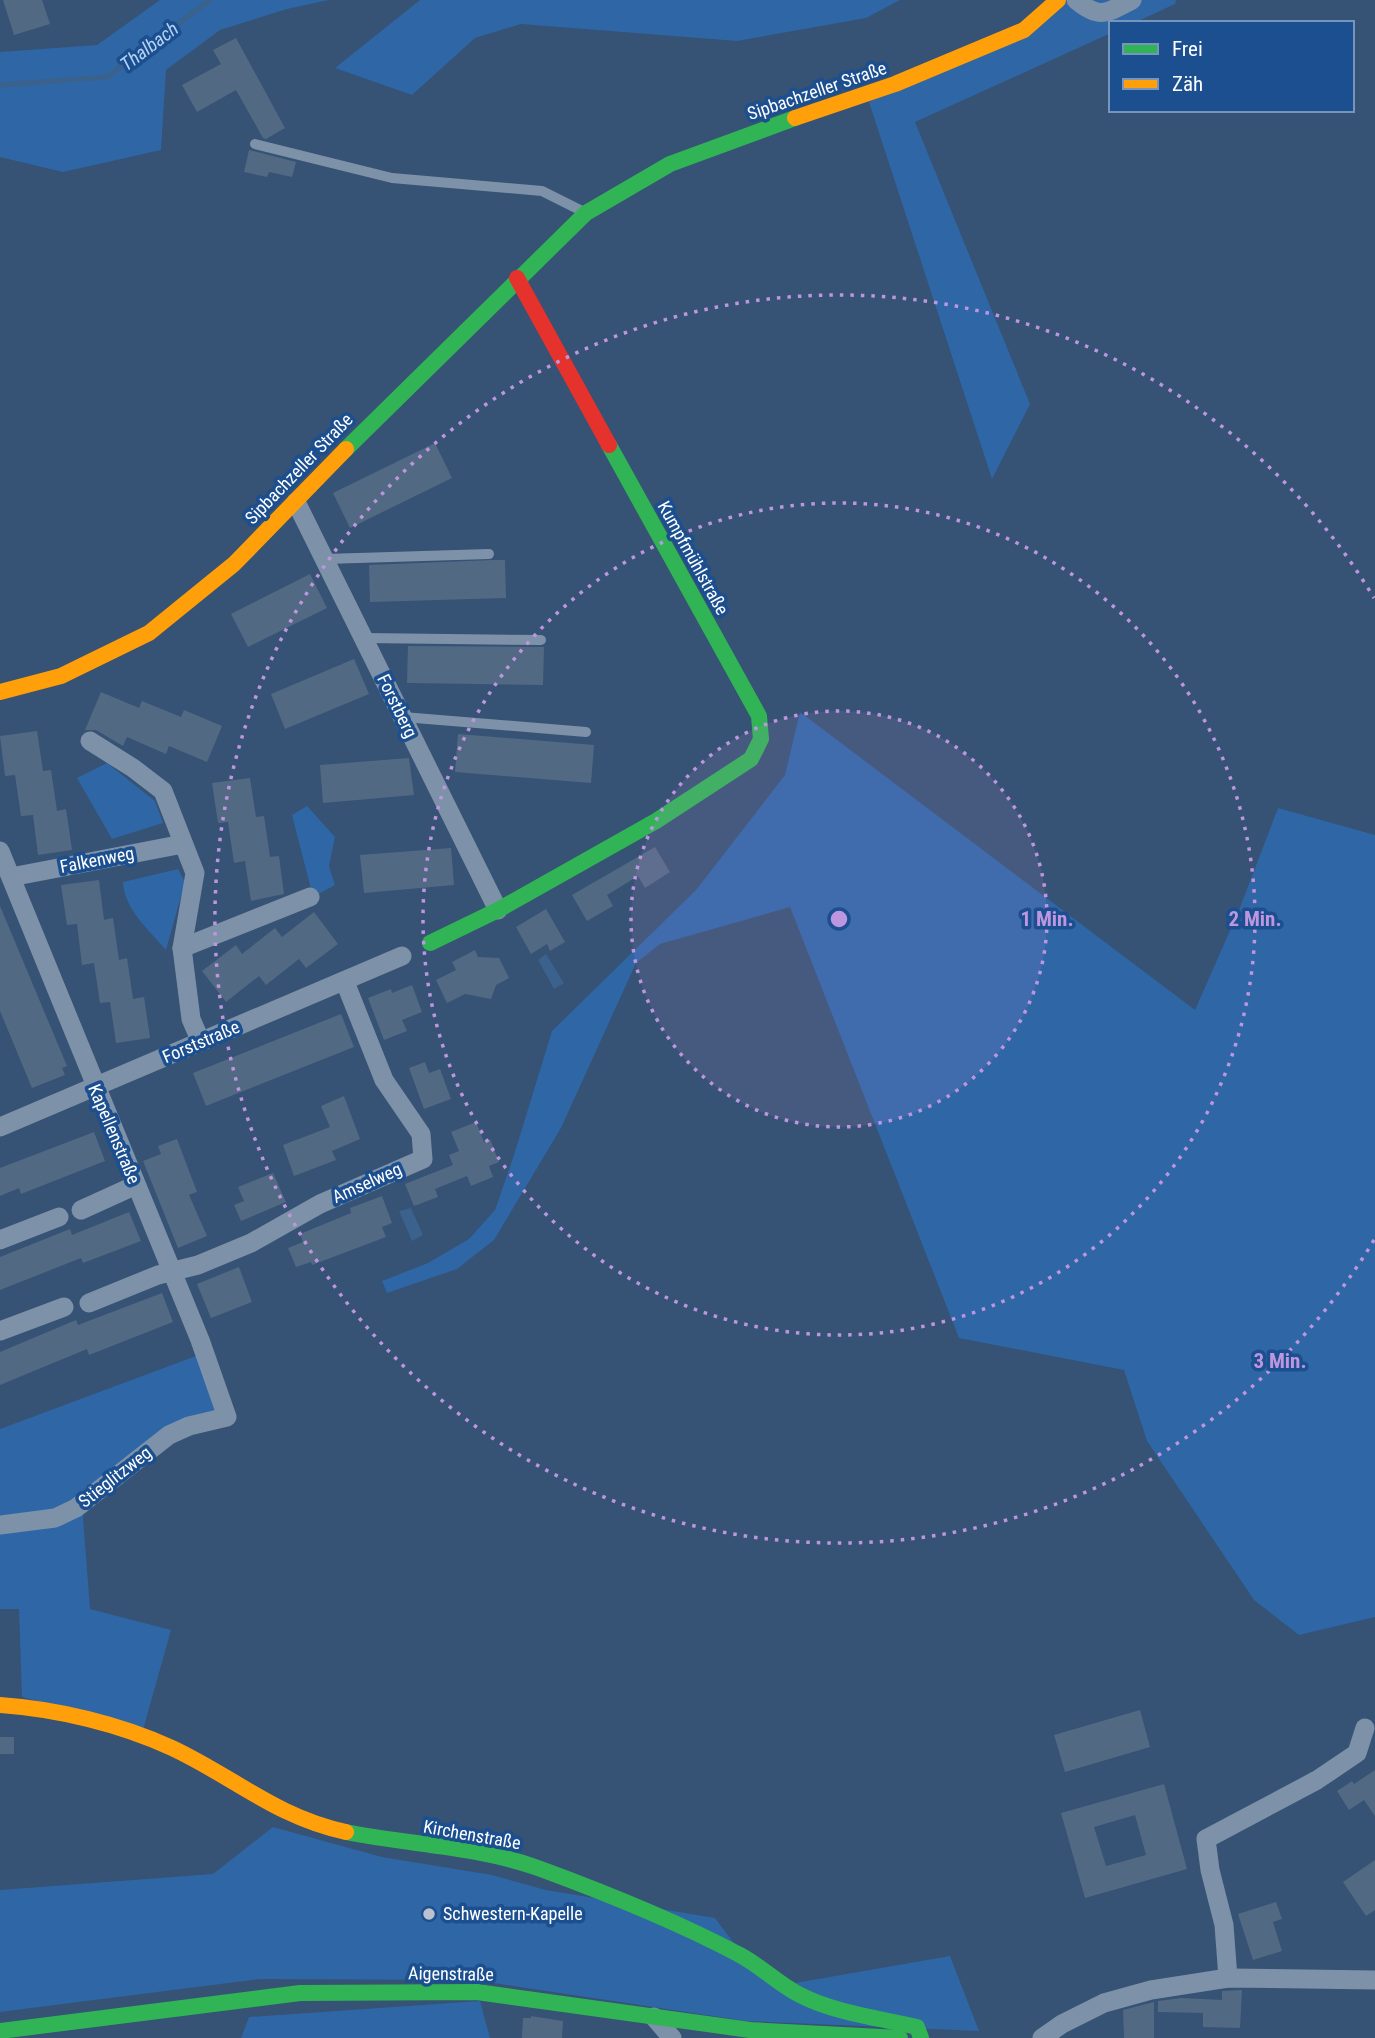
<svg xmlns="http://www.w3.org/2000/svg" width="1375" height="2038" font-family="'Roboto Condensed',sans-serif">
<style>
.green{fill:#2f66a5}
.water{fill:#3b618d}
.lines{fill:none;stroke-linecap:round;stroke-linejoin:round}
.stream{stroke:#3b618d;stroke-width:5}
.building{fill:#526984;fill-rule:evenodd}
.lane{stroke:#7d92a8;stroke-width:10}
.street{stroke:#7d92a8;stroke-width:19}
.fast{stroke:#30b455;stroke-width:16}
.slow{stroke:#ff9f0a;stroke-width:16}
.jam{stroke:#e5322d;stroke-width:16}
.ring{fill:none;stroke:#bd96df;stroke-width:3.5;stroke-dasharray:3.5 7}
.poi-dot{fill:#b9c2ce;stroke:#1b4f8f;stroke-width:2.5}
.labels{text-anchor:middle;stroke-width:7;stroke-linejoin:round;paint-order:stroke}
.street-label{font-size:18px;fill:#fff;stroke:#1b4f8f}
.poi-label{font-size:18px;fill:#fff;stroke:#1b4f8f;text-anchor:start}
.water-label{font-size:19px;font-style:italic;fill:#b5d3f5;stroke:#1b4f8f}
.centre{fill:#bd96df;stroke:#1b4f8f;stroke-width:3.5}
.ring-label{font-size:21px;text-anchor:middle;font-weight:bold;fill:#bd96df;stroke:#1b4f8f;stroke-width:7;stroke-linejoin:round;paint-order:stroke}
</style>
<rect width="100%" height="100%" fill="#365274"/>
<!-- green -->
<g class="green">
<polygon points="160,0 329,0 287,9 220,30 166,70 161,150 63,172 0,157 0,52 97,45"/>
<polygon points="420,0 900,0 866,18 737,41 521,24 475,38 412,95 335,68"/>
<polygon points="1068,0 1176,0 1175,4 1134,23 1111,23 1111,33 915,122 1030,404 992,479 869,102"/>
<polygon points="800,712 1195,1010 1239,910 1278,808 1375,835 1375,1617 1299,1635 1254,1600 1147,1441 1124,1370 959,1338 790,907 660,944 636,963 561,1128 494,1240 457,1269 387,1293 382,1281 428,1263 469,1239 495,1210 514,1155 552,1031 696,890 785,775"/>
<polygon points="107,763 155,801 163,823 112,839 77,778"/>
<polygon points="307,806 335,837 329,866 335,885 313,897 292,815"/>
<path d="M178 869 185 882 166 950C149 930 124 909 123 882Z"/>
<polygon points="204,1353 227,1417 189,1426 82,1504 90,1609 171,1630 143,1730 22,1697 19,1609 0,1609 0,1429"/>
<polygon points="273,1827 382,1857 492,1875 546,1890 715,1918 739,1950 795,1983 950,1956 979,2031 746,2021 474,1980 259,1979 0,2012 0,1890 213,1874"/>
<polygon points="480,2001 490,2038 241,2038 249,2017"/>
</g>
<!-- water -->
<g class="water">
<polygon points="546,954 564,983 554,989 538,960"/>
<polygon points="411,1208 423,1235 412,1241 399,1211"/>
</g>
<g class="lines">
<!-- stream -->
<polyline class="stream" points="0,85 107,77 210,0"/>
</g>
<!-- building -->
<g class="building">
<polygon points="3,0 42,0 50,24 14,35"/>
<polygon points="236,38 285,128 266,139 263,138 236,90 197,112 182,85 221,64 213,50"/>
<polygon points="249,150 296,162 292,177 269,172 267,177 244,172"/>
<polygon points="435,443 452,478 350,528 333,493"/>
<polygon points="493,560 505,560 506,598 370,602 369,565"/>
<polygon points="310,574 327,608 248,647 231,614"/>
<polygon points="408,646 544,647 543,685 407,683"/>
<polygon points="354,659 369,694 285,729 271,694"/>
<polygon points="101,692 139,708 142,701 181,717 184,710 222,726 207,762 169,746 166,754 127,737 123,746 96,730 85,730"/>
<polygon points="37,731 43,771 51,770 57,811 66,809 72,850 38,855 33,815 21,816 15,775 5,776 0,736"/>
<polygon points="458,734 594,745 591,783 455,772"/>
<polygon points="409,758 414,795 323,803 320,765"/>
<polygon points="250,778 256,817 264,816 270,857 279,856 284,894 251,901 245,861 234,863 228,822 218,823 212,783"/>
<polygon points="655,847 670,872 645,888 638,876 607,895 613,906 587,921 572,895"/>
<polygon points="451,848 454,885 364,893 360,855"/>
<polygon points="99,880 104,920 113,918 119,960 127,958 133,999 144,997 150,1038 116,1043 110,1002 100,1003 94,963 82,965 77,924 67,925 61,885"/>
<polygon points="0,906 67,1066 62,1068 65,1075 32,1088 0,1011"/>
<polygon points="546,909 565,942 550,951 547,944 531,954 516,927"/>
<polygon points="314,912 338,944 306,968 299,959 266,985 259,976 226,1002 202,971 236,945 242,954 275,928 282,937"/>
<polygon points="475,950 478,957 499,958 509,978 496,985 491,999 465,994 447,1003 436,980 456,970 452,962"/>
<polygon points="412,985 422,1012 402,1020 407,1031 384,1040 368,998 391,989 392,993"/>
<polygon points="341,1014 354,1047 206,1106 193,1073"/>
<polygon points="425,1062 429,1073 440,1069 451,1099 424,1109 409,1068"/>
<polygon points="344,1096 360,1139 332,1151 336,1160 294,1176 283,1145 330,1127 321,1106"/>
<polygon points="476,1122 484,1142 490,1139 499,1162 489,1166 493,1177 471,1186 467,1176 435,1189 438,1197 414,1206 405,1184 453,1165 449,1155 459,1151 451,1132"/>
<polygon points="94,1132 105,1161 21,1194 19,1188 0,1196 0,1168"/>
<polygon points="177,1139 197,1192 189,1195 207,1236 178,1248 143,1161 161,1154 158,1146"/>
<polygon points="273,1173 286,1202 241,1221 234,1205 244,1201 238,1187"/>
<polygon points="382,1196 392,1223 382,1227 386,1237 312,1265 311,1262 296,1267 288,1248 303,1242 300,1234 351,1213 350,1208"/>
<polygon points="129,1212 141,1241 83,1263 81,1258 0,1290 0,1257 70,1229 72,1235"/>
<polygon points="239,1267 252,1302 211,1318 197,1284"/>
<polygon points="162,1293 173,1322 89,1355 87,1349 0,1385 0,1352 76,1320 78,1325"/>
<polygon points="1140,1710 1150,1747 1065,1772 1054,1735"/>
<rect x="0" y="1737" width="14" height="17"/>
<polygon points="1375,1770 1375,1816 1364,1800 1349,1810 1337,1791 1352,1781 1354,1784"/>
<path d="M1164 1784 1187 1869 1085 1898 1061 1813ZM1135 1815 1146 1855 1106 1866 1094 1827Z"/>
<polygon points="1375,1860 1375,1910 1366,1916 1343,1882"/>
<polygon points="1276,1902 1282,1919 1273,1922 1282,1951 1253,1960 1238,1914"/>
<polygon points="1242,1990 1240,2028 1203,2027 1203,2013 1158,2012 1158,2001 1181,1998 1222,2000 1222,1991"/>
<polygon points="1154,2002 1154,2038 1124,2038 1123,2010"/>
<polygon points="531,2016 563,2021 562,2038 522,2038 523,2018 531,2018"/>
</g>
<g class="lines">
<!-- lane -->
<g class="lane">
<polyline points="255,144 392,178 542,191 582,211"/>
<polyline points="325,559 489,554"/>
<polyline points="364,638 541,640"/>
<polyline points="403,717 586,732"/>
</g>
<!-- street -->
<g class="street">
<path d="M1076 0C1100 20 1107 13 1132 0"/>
<polyline points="296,502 498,910"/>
<polyline points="90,741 133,768 163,791 195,873 182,948 191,1019 201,1042"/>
<polyline points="0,851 200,1340 227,1417 189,1426 169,1435 76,1508 55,1518 0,1525"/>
<polyline points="11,877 183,844"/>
<polyline points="182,948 310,897"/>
<polyline points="0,1127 402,956"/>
<polyline points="81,1210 136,1185"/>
<polyline points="0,1240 59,1217"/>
<polyline points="89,1303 158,1275 198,1265 251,1243 320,1204 423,1159 421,1134 384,1080 345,982"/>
<polyline points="0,1331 64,1307"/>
<polyline points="1228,1978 1224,1925 1210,1870 1206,1839 1317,1780 1357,1753 1365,1728"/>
<polyline points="654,2017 672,2038"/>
<polyline points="1042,2038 1062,2024 1104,2003 1151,1990 1228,1978 1375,1980"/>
</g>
<!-- fast -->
<g class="fast">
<polyline points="346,449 586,213 670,164 795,118"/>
<polyline points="430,943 498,910 656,821 751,759 761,739 759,716 609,445"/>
<path d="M346 1832C410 1845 477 1846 538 1868 606 1893 674 1920 738 1954 760 1965 778 1984 800 1995 835 2013 879 2018 917 2027L921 2038"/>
<polyline points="0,2031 300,1993 477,1992 750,2030 900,2038"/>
</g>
<!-- slow -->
<g class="slow">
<polyline points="795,118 895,84 1024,30 1058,0"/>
<polyline points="0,692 61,676 149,633 234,564 346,449"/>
<path d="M0 1705C57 1709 120 1724 172 1748 234 1777 276 1817 346 1832"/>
</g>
<!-- jam -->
<polyline class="jam" points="517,278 609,445"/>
</g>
<!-- distance rings -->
<circle cx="839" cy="919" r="208" fill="#bd96df" fill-opacity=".12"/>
<g class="ring">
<circle cx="839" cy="919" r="208"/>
<circle cx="839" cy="919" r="416"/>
<path d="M1374 1240A624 624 0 1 1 1374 598"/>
</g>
<!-- markers -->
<circle class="poi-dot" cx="429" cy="1914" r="7"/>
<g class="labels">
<!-- street labels -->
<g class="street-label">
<text transform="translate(817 91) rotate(-19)" y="6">Sipbachzeller Straße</text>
<text transform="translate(299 469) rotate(-46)" y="6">Sipbachzeller Straße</text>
<text transform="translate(693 558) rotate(61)" y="6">Kumpfmühlstraße</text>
<text transform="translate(397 706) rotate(64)" y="6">Forstberg</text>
<text transform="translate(97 860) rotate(-11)" y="6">Falkenweg</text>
<text transform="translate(201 1042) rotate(-23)" y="6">Forststraße</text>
<text transform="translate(114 1134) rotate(67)" y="6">Kapellenstraße</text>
<text transform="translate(367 1183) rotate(-24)" y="6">Amselweg</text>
<text transform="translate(115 1477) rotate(-38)" y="6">Stieglitzweg</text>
<text transform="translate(472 1835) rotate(10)" y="6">Kirchenstraße</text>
<text transform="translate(451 1974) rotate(1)" y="6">Aigenstraße</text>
</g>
<!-- poi labels -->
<g class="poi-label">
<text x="443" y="1920">Schwestern-Kapelle</text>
</g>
<!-- water labels -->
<g class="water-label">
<text transform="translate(149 46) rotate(-37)" y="7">Thalbach</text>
</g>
</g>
<circle cx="839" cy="919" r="10" class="centre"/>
<g class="ring-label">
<text x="1047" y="926">1 Min.</text>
<text x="1255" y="926">2 Min.</text>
<text x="1280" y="1368">3 Min.</text>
</g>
<!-- legend -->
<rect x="1109" y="21" width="245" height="91" fill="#1b4f8f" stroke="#7695bc" stroke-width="2"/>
<rect x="1123" y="44" width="35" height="10" fill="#30b455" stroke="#7695bc" stroke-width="2"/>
<text x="1172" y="56" font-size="21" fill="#ffffff">Frei</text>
<rect x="1123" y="79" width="35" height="10" fill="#ff9f0a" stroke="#7695bc" stroke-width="2"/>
<text x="1172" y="91" font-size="21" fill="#ffffff">Zäh</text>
</svg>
